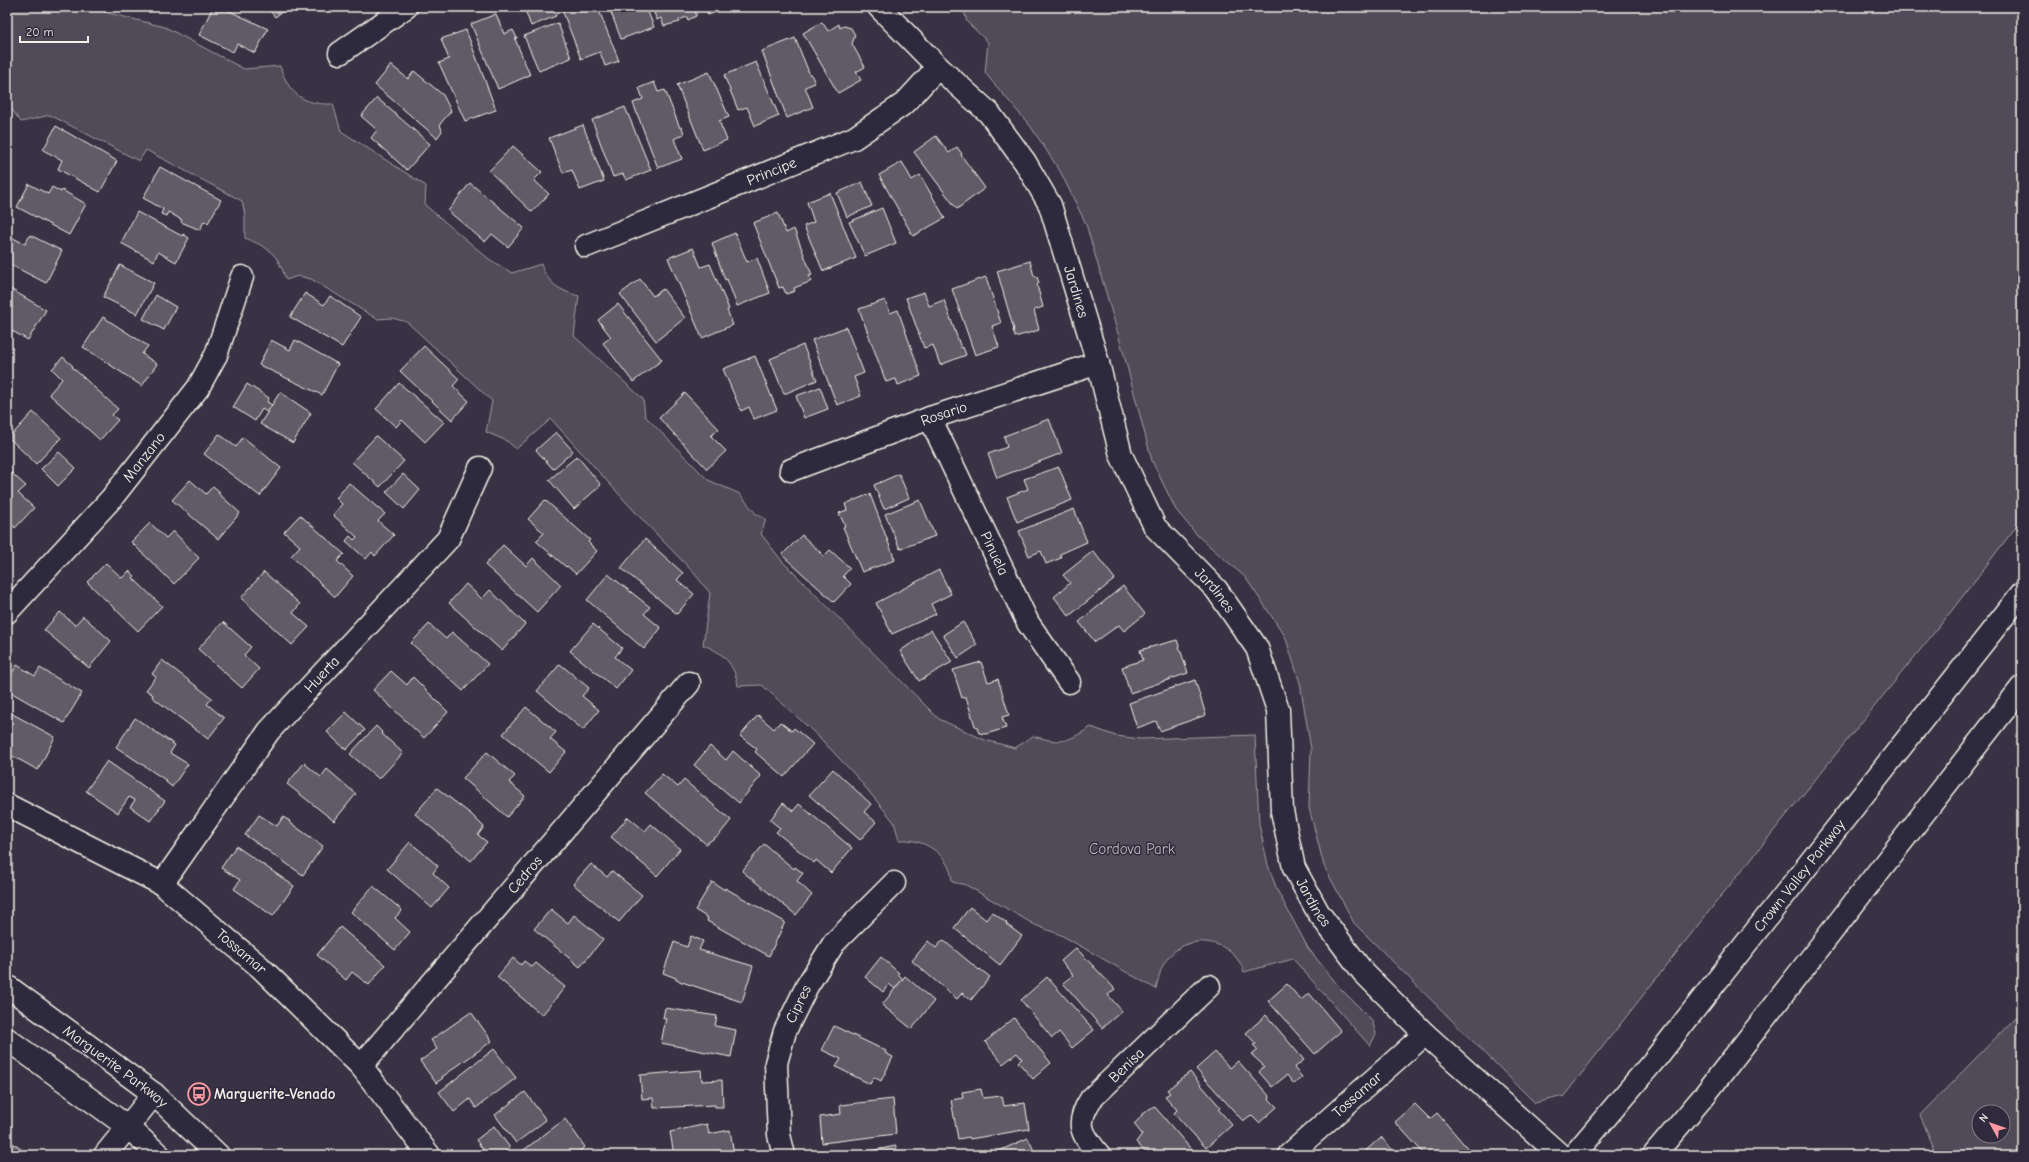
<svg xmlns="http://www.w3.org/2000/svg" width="2029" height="1162" font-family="'Comic Neue',sans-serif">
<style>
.green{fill:#504b59;stroke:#a29ea0;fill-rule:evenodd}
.building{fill:#5f5c67;stroke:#f4f1e8}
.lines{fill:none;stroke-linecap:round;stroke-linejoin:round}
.minor-casing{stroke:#f4f1e8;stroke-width:25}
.major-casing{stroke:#f4f1e8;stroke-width:25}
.minor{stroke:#2f2a3d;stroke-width:22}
.major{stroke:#2f2a3d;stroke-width:22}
.labels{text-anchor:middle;stroke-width:3;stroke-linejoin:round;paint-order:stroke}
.street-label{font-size:15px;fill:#f4f1e8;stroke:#2f2a3d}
.park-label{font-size:15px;fill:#bbb7b6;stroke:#2f2a3d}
.poi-label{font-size:15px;font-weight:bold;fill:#f4f1e8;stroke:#2f2a3d;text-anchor:start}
</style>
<rect width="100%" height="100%" fill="#373244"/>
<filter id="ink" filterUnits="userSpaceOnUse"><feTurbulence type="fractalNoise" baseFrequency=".025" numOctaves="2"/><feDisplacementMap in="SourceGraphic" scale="8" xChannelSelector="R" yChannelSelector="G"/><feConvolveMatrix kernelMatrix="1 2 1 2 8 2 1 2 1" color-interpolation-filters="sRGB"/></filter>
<g filter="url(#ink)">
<!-- green -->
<g class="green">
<path d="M7 7H84L165 27 244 69 280 66C289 94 303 105 333 104L341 131 426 186 425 205 489 259 512 273 541 264C547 283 560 291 579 296L574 336 643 399 645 416 708 480 740 494 756 514 766 519 761 534 782 561 939 719 985 740 1015 748 1033 736C1062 744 1065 743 1091 727L1116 736 1141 739 1255 735 1259 824 1268 865 1277 890 1308 948 1340 988 1372 1020 1376 1034 1370 1046 1293 959 1244 972C1233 938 1185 930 1165 962 1160 970 1158 980 1156 989L1061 935 1035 925 966 885 952 882C951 855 924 838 899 840L894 822 856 776 819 737 762 685 738 686C735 665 723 652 703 645L710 593 694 573 636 513 551 419 516 449 507 441 486 432 492 401 407 322 392 318 377 319 311 279 298 276 286 280C278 254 270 248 245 238V215L242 201 146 150 139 161 50 115 21 122 7 103Z"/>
<polygon points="963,7 2022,7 2022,519 1946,618 1717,901 1564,1096 1535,1103 1354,923 1324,866 1309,808 1311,749 1300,683 1285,636 1245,577 1198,536 1176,510 1152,461 1123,351 1086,224 1060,171 1031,127 985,73 988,42 967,22"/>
<path d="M2022 1011V1155H1937L1920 1115ZM1979 1112H2003V1136H1979Z"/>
</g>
<!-- building -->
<g class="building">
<polygon points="213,7 221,7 268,29 255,53 237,44 233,52 199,35"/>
<polygon points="267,7 289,7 275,17"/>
<polygon points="524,7 553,7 556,16 531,26"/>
<polygon points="561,7 600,7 598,8 619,61 605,66 600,52 581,59"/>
<polygon points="609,7 646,7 654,27 621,39"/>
<polygon points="655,7 694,7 696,13 696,16 688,20 687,17 679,20 680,22 664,26 661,18 657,20 654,13 657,12"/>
<polygon points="705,7 730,7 708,15"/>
<polygon points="496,14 504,34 513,30 517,38 515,39 530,75 498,89 471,24"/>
<polygon points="822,22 828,31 839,24 840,28 844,26 851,28 855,35 852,44 865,67 856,72 861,80 838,93 803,33"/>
<polygon points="558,23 571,58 539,71 524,36"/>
<polygon points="466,30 496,110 465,121 439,63 449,59 441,39"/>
<polygon points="795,38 810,75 811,74 815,83 805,87 813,107 787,118 762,51"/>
<polygon points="756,62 779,116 755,126 747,107 738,110 724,75"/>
<polygon points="391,65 408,79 414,71 443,95 451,111 440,124 442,131 437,138 375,85"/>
<polygon points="709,72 729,117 719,121 727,140 703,150 677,85"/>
<polygon points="654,82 658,92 665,90 680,128 682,127 684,134 674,139 682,159 658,168 633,103 643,99 639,88"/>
<polygon points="377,98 430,144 407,170 371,138 377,130 361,116"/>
<polygon points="625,107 651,170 626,180 623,174 613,177 592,120"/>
<polygon points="583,125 604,181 580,190 572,170 563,173 549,138"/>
<polygon points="56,126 117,161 100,192 58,169 62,160 43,150"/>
<polygon points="936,136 949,153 957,147 962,154 961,155 985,188 957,209 914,152"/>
<polygon points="513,146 542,172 534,180 549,194 532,212 489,171"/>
<polygon points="902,162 912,180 920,175 945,218 913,236 879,175"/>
<polygon points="160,167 221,200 208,223 204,221 200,230 181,222 182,220 168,212 166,216 161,214 163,209 143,198"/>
<polygon points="862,182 872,206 847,217 837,193"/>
<polygon points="470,183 524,228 508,247 492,234 485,242 448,211"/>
<polygon points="29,184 48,194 52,187 61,192 62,190 86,204 69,235 17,207"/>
<polygon points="830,193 856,258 823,271 804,226 814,222 807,202"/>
<polygon points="882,208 896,243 865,256 849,222"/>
<polygon points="137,212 182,236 183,234 189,238 176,262 158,252 154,261 121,243"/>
<polygon points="778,213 786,233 794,229 812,275 809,276 812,281 794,288 795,291 786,294 783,287 779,288 753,223"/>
<polygon points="735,233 747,262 757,258 770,293 737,306 727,279 725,280 712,243"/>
<polygon points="7,235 25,244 30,235 62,251 46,283 7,263"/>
<polygon points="693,248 701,267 710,264 729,309 727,310 733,325 702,338 668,258"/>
<polygon points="1030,261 1034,276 1037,277 1039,283 1037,285 1043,307 1034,310 1039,330 1015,337 1013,330 1014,330 997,271"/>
<polygon points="120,265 154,283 137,314 103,297"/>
<polygon points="986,277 1001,323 992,326 999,347 975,355 952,289"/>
<polygon points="640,279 653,296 663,289 685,318 656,341 620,294"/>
<polygon points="7,287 46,310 28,340 7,328"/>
<polygon points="924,292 929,306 944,300 961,348 963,347 966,355 940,365 933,345 924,348 906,298"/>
<polygon points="305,293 324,305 330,296 361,317 342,347 290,317"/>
<polygon points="156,295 176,307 164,330 143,319"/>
<polygon points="885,300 890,313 898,310 921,376 898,385 896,379 886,382 859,309"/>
<polygon points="618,304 662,360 633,382 603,343 611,337 598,320"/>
<polygon points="103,317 148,346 142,354 157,364 142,386 83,347"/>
<polygon points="846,327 864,373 854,377 861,396 837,405 812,340"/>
<polygon points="271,340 290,350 295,340 338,364 322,395 259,365"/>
<polygon points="803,345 817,380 784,394 770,359"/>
<polygon points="424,346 459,379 453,386 469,401 452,420 400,371"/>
<polygon points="755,356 777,410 754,419 749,407 741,411 723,369"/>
<polygon points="63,357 73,366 72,367 118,409 112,415 118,420 100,440 49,394 62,379 52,369"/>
<polygon points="399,383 444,422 425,442 402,420 396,427 376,409"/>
<polygon points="247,384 269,398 267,402 272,405 267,412 262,409 255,421 233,407"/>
<polygon points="820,387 828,409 804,418 796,396"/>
<polygon points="280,392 311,413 293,443 260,424"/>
<polygon points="685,393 719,429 711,436 726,451 707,469 659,418"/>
<polygon points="33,412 61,438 36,464 9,438"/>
<polygon points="1049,419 1062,453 997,478 988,454 1007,447 1004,436"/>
<polygon points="556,432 573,451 553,469 536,450"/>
<polygon points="219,434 236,447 243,437 281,468 260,496 204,454"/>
<polygon points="376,436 404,461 380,487 352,462"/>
<polygon points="59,452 76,468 58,486 41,469"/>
<polygon points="577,456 601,485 574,509 549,480"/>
<polygon points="1059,467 1072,500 1017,522 1007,497 1028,489 1024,479"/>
<polygon points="7,469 26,486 18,493 34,508 15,528 7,518"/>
<polygon points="403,474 420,490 404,509 386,492"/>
<polygon points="899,474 909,498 884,509 874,485"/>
<polygon points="190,480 206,494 213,486 220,492 218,493 240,513 218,539 172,500"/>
<polygon points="349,483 385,514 378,521 394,535 375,556 372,552 366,559 346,541 350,536 354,540 357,537 333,515 342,504 336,498"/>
<polygon points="870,494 895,560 862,572 843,527 845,526 839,513 847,510 845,504"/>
<polygon points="545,500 590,540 588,542 597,551 576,574 567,566 566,567 536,541 544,533 528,519"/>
<polygon points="920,500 935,536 900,549 885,514"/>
<polygon points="1074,509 1087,542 1060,554 1061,558 1046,564 1041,551 1029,556 1019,531"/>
<polygon points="300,515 344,554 337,561 353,576 335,597 291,556 300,546 284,532"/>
<polygon points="150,523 166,538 173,531 199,558 174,584 131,542"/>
<polygon points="802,535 824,556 830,550 850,568 843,576 851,584 834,602 782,555"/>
<polygon points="645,539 683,573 677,580 694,594 677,614 621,568"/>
<polygon points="503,545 526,566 533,558 561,585 537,612 485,565"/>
<polygon points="1093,551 1115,579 1069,616 1054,597 1070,583 1063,575"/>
<polygon points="106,563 122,578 129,571 135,576 133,578 162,606 138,631 87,582"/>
<polygon points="939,570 951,594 931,604 936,614 892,634 876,603"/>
<polygon points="264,572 300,604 293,613 309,627 292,645 241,598"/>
<polygon points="608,574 650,607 644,614 661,628 644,649 587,600"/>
<polygon points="466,584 482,599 490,590 525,624 502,651 449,603"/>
<polygon points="1123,586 1145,614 1124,631 1119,625 1095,642 1079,622"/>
<polygon points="60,612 75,625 83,616 111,641 89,668 44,630"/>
<polygon points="223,622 251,647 244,655 259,669 242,688 198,649"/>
<polygon points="963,622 977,645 958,658 943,635"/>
<polygon points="429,624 446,639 452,632 488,664 463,691 411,643"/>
<polygon points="593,624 622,648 615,657 631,670 616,689 570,651"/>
<polygon points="931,630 952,662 919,681 900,651"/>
<polygon points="1177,640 1188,673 1130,693 1122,667 1143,660 1140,650"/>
<polygon points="162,660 212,698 207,704 224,718 208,739 152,697 153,695 146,690 156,677 152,674"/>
<polygon points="981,662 988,682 998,679 1009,715 1002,717 1006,728 986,734 979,733 976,726 975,726 966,697 962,698 953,670"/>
<polygon points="560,664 589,688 582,696 599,710 583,730 537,691"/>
<polygon points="17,665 35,676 40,668 82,693 64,723 7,690 7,681"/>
<polygon points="391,671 407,685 413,677 448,712 424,738 373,690"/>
<polygon points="1195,680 1206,715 1160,731 1156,721 1137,728 1129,703"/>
<polygon points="526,707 556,732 550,739 566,752 549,772 503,734"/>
<polygon points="7,711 55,737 38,770 7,753"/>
<polygon points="346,712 365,730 346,750 327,732"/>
<polygon points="758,715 774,729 780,722 792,731 794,728 813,744 784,777 755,752 757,749 740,736"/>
<polygon points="135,718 175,745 170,753 188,764 172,787 166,782 167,781 116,747"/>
<polygon points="376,726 382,732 381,733 403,753 379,779 350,754"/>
<polygon points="710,746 726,760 733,751 761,776 739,803 694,765"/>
<polygon points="487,752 515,776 509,782 525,796 507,817 463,778"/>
<polygon points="107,761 165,801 150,821 130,807 135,800 129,797 118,813 86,791"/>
<polygon points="304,763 321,777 327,769 356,794 334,821 287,784"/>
<polygon points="833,769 871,804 864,812 876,822 860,840 809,795"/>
<polygon points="662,774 678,787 684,780 731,820 720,834 706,844 645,793"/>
<polygon points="437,788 472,815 484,827 478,835 487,842 471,861 415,814"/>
<polygon points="783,803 793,811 799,804 852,848 831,873 816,860 814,863 776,832 780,828 770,820"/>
<polygon points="259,815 277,826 283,817 290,821 289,822 323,846 303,875 245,835"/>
<polygon points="628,817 645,831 651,824 680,849 657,876 611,837"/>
<polygon points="410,842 438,866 433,873 449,888 432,908 387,869"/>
<polygon points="764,844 794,869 795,867 803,873 797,881 812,895 796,915 742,871"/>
<polygon points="236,846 294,886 273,916 234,889 240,880 221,868"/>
<polygon points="591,864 607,877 612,871 642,895 619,922 573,884"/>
<polygon points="712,882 725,890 725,888 785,922 769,956 707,921 708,918 695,910"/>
<polygon points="373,886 402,910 395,918 410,932 395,950 351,912"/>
<polygon points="970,907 986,920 992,912 1007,923 1006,924 1022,936 1000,965 954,928"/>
<polygon points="551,909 568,923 574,915 603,939 580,967 534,929"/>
<polygon points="340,927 385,965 369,985 352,972 346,980 317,955"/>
<polygon points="691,936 703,941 699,950 753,966 742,1002 676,980 676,978 663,973 674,942 687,947"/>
<polygon points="943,940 979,970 980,969 990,977 971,1000 962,993 957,999 912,961 928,941 936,948"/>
<polygon points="1076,948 1115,989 1108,995 1122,1011 1102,1028 1063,983 1073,975 1061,961"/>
<polygon points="881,957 899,973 898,974 903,979 895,989 889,984 883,992 865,977"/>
<polygon points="513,958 521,965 524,961 532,967 536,963 565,987 542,1015 497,977"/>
<polygon points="905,976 934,1001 912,1029 882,1005"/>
<polygon points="1047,977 1094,1030 1072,1048 1059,1032 1052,1038 1021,1000"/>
<polygon points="1287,984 1301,1000 1309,993 1341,1031 1315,1054 1268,1001"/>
<polygon points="665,1008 717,1016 715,1026 736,1030 731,1057 661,1043 666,1018 663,1018"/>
<polygon points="471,1012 492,1041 442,1077 443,1078 436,1083 420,1061 437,1049 431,1040"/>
<polygon points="1266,1015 1304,1060 1294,1068 1302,1077 1294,1084 1287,1075 1272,1087 1259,1072 1264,1066 1252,1055 1258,1050 1253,1045 1256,1044 1246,1033"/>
<polygon points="1014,1018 1051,1063 1033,1079 1018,1062 1022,1059 1017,1053 1003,1064 985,1042"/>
<polygon points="834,1026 886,1051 885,1053 893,1057 881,1081 874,1077 870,1084 836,1067 841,1059 822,1050"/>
<polygon points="494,1049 516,1078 476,1108 470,1099 454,1112 439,1092"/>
<polygon points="1215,1052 1230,1068 1238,1061 1270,1097 1269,1099 1277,1107 1259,1123 1251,1115 1243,1121 1196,1069"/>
<polygon points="701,1070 702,1081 722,1080 723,1107 715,1107 715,1105 654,1108 653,1098 642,1099 640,1075"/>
<polygon points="1190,1072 1221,1108 1219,1110 1232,1125 1206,1148 1174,1113 1177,1110 1165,1096 1170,1093 1167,1090"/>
<polygon points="981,1089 983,1098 1002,1096 1004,1106 1025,1103 1029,1129 970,1139 969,1137 958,1139 951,1100 963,1098 962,1092"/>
<polygon points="525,1092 546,1120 516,1143 495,1115"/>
<polygon points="893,1099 896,1134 822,1143 820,1117 841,1114 840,1105"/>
<polygon points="1415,1104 1430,1119 1437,1113 1469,1150 1464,1155 1425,1155 1395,1122"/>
<polygon points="1154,1106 1196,1155 1148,1155 1136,1142 1142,1134 1134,1124 1141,1117 1142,1114"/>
<polygon points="565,1119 585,1147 575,1155 517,1155"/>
<polygon points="707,1124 709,1134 730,1130 734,1155 674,1155 670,1132"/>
<polygon points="494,1126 510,1148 500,1155 487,1155 476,1140"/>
<polygon points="1381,1137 1397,1155 1363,1155 1362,1154"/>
<polygon points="1028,1138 1036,1155 990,1155"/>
<polygon points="7,1139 29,1155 7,1155"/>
<polygon points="896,1146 898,1155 849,1155"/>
</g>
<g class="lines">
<!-- minor casing -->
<g class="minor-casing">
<g id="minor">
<path id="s1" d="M879 7 938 67 989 113 1025 162 1050 205 1098 363 1121 455 1155 527 1216 589 1257 648 1278 710 1282 811 1294 868 1318 912 1363 972 1425 1034 1560 1155"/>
<polyline points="340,53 406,7"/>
<path id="s2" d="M586 246 854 138 905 103 938 67"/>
<path id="s3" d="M930 418 1028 623 1069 682"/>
<path id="s4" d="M791 470 930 418 1098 363"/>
<path id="s5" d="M7 612 111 499 198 388 216 355 242 277"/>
<path id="s6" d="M7 805 162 884 260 967 361 1066 429 1155"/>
<path id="s7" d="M162 884 269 731 448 539 480 468"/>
<path id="s8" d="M361 1066 689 683"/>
<polyline points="105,1155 154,1094"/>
<path id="s9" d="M784 1155 779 1135 776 1063 785 1031 807 986 834 943 894 883"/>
<path id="s10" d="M1099 1155C1081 1133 1075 1124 1091 1099L1209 986"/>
<path id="s11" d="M1289 1155 1425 1034"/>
</g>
</g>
<!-- major casing -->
<g class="major-casing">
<g id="major">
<path id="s12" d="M7 986 154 1094 218 1155"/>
<polyline points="7,1039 128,1127 159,1155"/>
<path id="s13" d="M1574 1155 1656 1058 2022 593"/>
<polyline points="1654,1155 1703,1097 2022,687"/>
</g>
</g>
<!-- minor -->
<use href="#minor" class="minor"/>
<!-- major -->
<use href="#major" class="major"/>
</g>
</g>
<!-- icons -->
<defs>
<g id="bus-ring" transform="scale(1.15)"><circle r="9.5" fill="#2f2a3d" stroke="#ff9aa2" stroke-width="1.5"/><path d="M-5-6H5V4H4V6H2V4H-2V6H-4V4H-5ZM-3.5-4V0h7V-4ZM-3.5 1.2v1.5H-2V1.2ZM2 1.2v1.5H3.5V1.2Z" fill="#ff9aa2"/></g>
</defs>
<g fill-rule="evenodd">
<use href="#bus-ring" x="199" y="1094"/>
</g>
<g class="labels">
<!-- street labels -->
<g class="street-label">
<text dy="5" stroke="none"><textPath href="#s2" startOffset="200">Principe</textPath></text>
<text dy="5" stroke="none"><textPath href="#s1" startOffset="354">Jardines</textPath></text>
<text dy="5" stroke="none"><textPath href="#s4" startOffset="163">Rosario</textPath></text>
<text dy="5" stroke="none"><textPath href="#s5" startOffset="207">Manzano</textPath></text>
<text dy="5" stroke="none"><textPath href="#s3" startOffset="150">Pinuela</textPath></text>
<text dy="5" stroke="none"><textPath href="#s1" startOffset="690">Jardines</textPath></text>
<text dy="5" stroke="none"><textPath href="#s7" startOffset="264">Huerta</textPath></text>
<text dy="5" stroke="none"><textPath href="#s8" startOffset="252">Cedros</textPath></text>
<text dy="5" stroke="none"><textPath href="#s13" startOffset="359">Crown Valley Parkway</textPath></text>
<text dy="5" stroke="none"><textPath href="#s1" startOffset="1026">Jardines</textPath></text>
<text dy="5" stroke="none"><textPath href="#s6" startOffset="278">Tossamar</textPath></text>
<text dy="5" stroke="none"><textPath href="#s9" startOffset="156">Cipres</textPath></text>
<text dy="5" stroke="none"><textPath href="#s10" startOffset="112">Benisa</textPath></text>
<text dy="5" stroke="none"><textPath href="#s12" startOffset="135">Marguerite Parkway</textPath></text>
<text dy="5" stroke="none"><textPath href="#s11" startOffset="91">Tossamar</textPath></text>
</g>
<!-- park labels -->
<g class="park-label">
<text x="1132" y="854">Cordova Park</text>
</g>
<!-- poi labels -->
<g class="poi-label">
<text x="214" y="1099">Marguerite-Venado</text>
</g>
</g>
<!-- margin -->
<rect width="2029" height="1162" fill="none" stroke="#2f2a3d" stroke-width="24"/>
<rect x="12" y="12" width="2005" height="1138" fill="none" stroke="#f4f1e8" stroke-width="1.5" filter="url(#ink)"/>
<!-- north arrow -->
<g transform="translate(1991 1124) rotate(310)"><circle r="19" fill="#2f2a3d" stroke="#7e7a81"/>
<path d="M0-3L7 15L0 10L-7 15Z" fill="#ff9aa2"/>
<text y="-6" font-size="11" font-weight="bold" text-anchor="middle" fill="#f4f1e8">N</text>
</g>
<!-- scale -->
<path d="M20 36v6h68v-6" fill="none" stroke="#f4f1e8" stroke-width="2"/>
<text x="26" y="36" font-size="12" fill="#f4f1e8" stroke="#2f2a3d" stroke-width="3" paint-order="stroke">20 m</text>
</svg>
